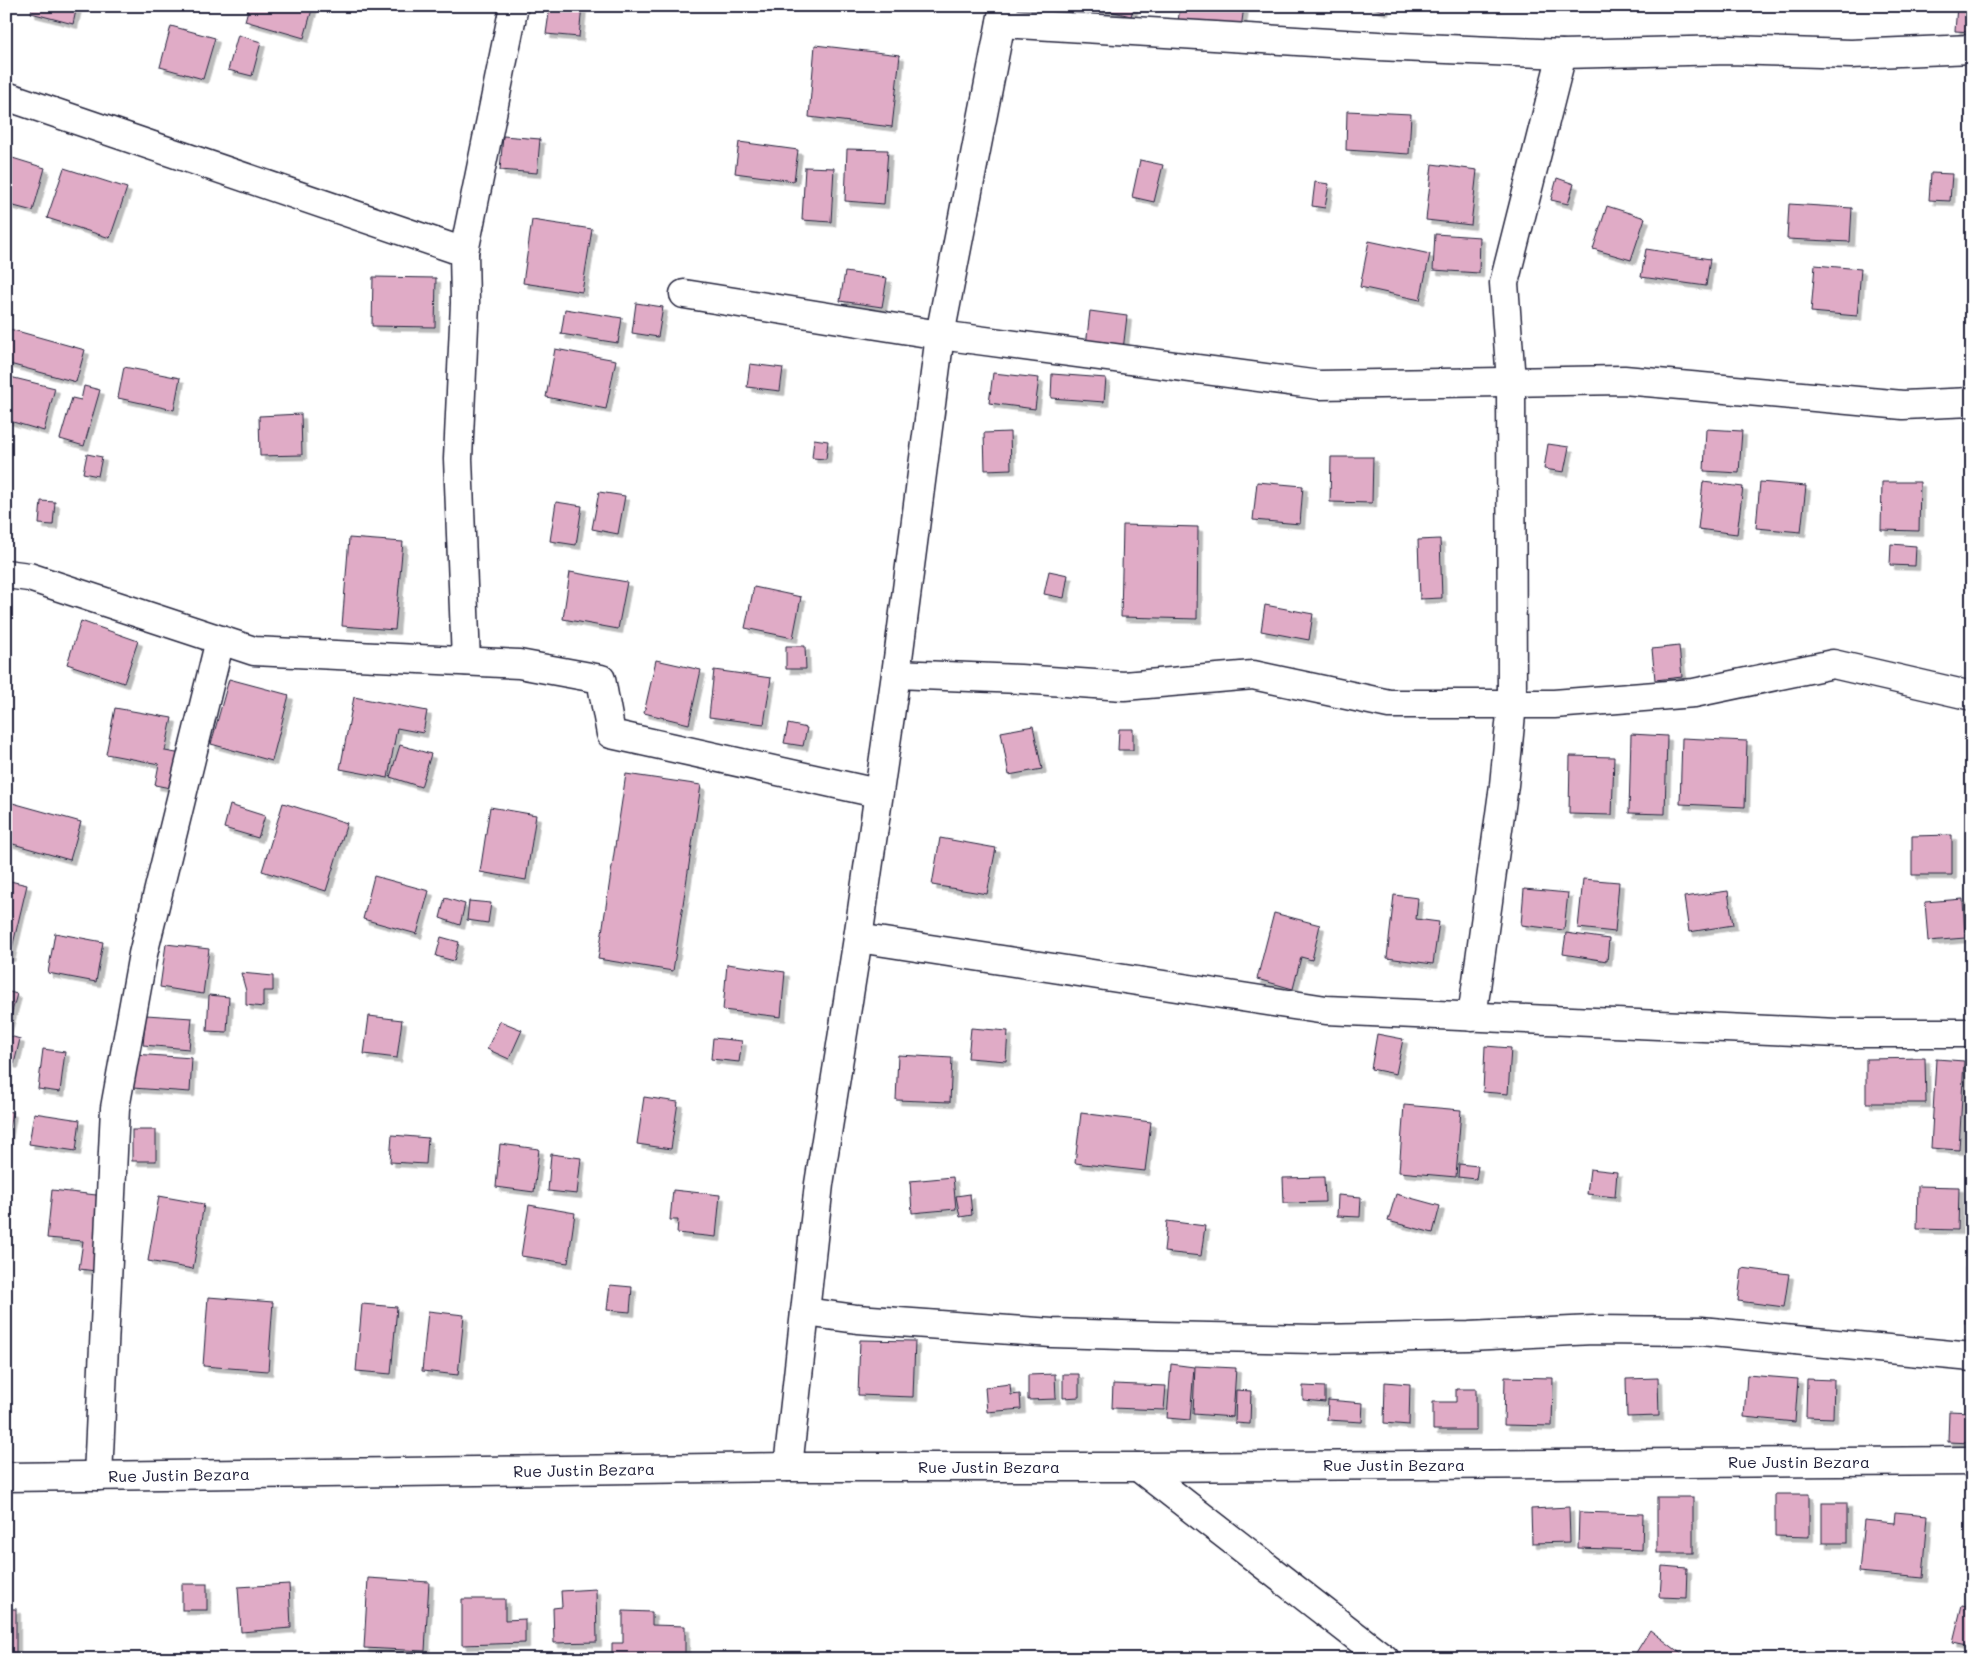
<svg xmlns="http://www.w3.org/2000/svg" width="1978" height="1665" font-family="Mali,sans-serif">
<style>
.building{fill:#e0abc6;stroke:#22223b;filter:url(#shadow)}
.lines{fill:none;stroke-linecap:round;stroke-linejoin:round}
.minor-casing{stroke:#22223b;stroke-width:31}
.minor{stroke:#fff;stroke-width:28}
.labels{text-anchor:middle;stroke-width:4;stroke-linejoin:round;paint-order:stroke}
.street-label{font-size:16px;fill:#22223b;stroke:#fff}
</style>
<defs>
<filter id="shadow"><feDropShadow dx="4.5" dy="4.5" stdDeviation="0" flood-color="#0004"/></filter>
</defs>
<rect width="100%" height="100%" fill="#fff"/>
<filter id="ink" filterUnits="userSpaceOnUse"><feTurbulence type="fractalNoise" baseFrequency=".02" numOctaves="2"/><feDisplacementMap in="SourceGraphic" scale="10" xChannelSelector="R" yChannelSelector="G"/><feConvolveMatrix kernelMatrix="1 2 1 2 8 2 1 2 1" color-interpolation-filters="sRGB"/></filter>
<g filter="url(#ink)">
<!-- building -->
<g class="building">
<polygon points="32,6 77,6 73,24 31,13"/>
<polygon points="249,6 313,6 304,38 245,21"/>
<polygon points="550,6 582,6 579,37 546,34"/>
<polygon points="1088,6 1134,6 1131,16"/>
<polygon points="1180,6 1244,6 1241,29 1178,22"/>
<polygon points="1366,6 1385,6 1384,11"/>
<polygon points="1957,6 1972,6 1972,32 1955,31"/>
<polygon points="171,26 215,38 203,79 160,67"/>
<polygon points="238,35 261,42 252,76 228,70"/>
<polygon points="815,45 900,55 892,127 809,117"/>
<polygon points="1347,111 1411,114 1409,154 1346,150"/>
<polygon points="503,136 540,139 537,173 500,170"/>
<polygon points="739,142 798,150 794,181 735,173"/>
<polygon points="847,149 888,150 884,204 845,201"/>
<polygon points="6,156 45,168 33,211 6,204"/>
<polygon points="1140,160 1163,165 1154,202 1132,197"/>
<polygon points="1432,164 1477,170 1471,225 1426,220"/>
<polygon points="805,167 834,168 831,222 802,220"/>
<polygon points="64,168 127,188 110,238 47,218"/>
<polygon points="1931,173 1952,174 1950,201 1929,200"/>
<polygon points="1557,178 1574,184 1568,204 1551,200"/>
<polygon points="1315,182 1329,184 1325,208 1312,206"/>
<polygon points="1789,204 1852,208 1850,242 1787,239"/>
<polygon points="1607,206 1645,218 1631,260 1593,249"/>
<polygon points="532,220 592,229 582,292 523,283"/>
<polygon points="1435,234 1480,237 1479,273 1433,270"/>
<polygon points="1369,241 1430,254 1420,300 1360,287"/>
<polygon points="1646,249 1710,259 1706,286 1641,277"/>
<polygon points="1815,265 1861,269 1857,316 1811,312"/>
<polygon points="845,272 887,278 882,307 840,301"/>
<polygon points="373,277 436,278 435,327 372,326"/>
<polygon points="636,303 663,307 658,337 632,333"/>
<polygon points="565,309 622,318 618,343 561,334"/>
<polygon points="1090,311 1127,316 1123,350 1086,346"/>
<polygon points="6,328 85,350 76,382 6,363"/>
<polygon points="555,349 616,360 606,409 546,397"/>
<polygon points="750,364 783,368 780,391 747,387"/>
<polygon points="124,367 180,378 174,410 118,398"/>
<polygon points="993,373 1039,378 1035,409 989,403"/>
<polygon points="1052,374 1106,378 1104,402 1051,398"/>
<polygon points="6,376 55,388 44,431 6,420"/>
<polygon points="84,386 100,390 84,446 60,439 72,398 81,400"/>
<polygon points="301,414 302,455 260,456 259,416"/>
<polygon points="1706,429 1742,431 1739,473 1704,471"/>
<polygon points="1010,432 1011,469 985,470 984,433"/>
<polygon points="814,439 828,441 826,459 812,458"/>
<polygon points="1548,444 1569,447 1564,472 1544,469"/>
<polygon points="87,454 102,457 98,476 83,473"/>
<polygon points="1331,457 1373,457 1372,503 1330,502"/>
<polygon points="1257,482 1303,486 1300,524 1253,520"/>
<polygon points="1703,482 1743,487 1737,534 1698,529"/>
<polygon points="1760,482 1806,486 1801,532 1756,528"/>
<polygon points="1882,482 1920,482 1919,531 1881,530"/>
<polygon points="599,492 625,496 618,534 592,529"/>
<polygon points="41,501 55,502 53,525 39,524"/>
<polygon points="556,502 582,506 576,545 550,541"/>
<polygon points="1123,525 1198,527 1197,619 1121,617"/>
<polygon points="349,538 403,542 395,630 342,626"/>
<polygon points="1440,539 1442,598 1420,599 1418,540"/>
<polygon points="1891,544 1916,546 1915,566 1890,565"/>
<polygon points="1049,571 1068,575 1064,598 1044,594"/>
<polygon points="570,572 627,582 618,629 563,619"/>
<polygon points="754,587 801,597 793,638 745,628"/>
<polygon points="1265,605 1313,614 1309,640 1261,631"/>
<polygon points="81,621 138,641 124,683 67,664"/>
<polygon points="786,646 805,646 806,669 786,669"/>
<polygon points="1679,646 1682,677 1655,680 1652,649"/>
<polygon points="656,660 701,670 689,724 644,713"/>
<polygon points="714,670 771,678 764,724 709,717"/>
<polygon points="229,679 289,695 272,761 211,744"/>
<polygon points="354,697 427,711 423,733 397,728 388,778 340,769"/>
<polygon points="115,708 172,718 165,751 182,754 175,789 155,785 159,764 106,754"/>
<polygon points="788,724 807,728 803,746 784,743"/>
<polygon points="1033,726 1042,769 1009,775 1001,732"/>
<polygon points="1119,729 1133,729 1133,750 1118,750"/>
<polygon points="1631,734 1667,736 1665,814 1629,813"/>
<polygon points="1682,738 1747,741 1745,807 1680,804"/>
<polygon points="400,745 431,754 421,787 390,777"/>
<polygon points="1570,756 1614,757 1612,815 1569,814"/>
<polygon points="626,774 701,785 673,971 598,959"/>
<polygon points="9,802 81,822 70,860 6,842 6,812"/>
<polygon points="283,803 347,823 326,891 262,871"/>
<polygon points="230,805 265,816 258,838 224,828"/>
<polygon points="490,807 536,815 526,880 480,872"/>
<polygon points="1952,835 1952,875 1912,875 1912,836"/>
<polygon points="940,838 996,848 987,894 932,885"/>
<polygon points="374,876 429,891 417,934 363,919"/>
<polygon points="1583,879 1619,882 1615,932 1578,928"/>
<polygon points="6,880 27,885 10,957 6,957"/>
<polygon points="1524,889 1568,893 1564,930 1521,925"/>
<polygon points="1728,891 1733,925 1689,932 1684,897"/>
<polygon points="1394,895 1418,898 1416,919 1439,922 1433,964 1387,958"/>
<polygon points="445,898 465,904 460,925 440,918"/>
<polygon points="1963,899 1965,938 1928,941 1925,902"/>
<polygon points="469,901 491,903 488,923 467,920"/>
<polygon points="1274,913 1320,925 1312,960 1301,957 1293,989 1257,979"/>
<polygon points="55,933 103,942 96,982 48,973"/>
<polygon points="1566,933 1609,939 1607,961 1563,954"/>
<polygon points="441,937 459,942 454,961 436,956"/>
<polygon points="166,944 209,949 203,994 160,987"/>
<polygon points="727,964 785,972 781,1017 723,1010"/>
<polygon points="241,973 273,976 273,991 263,991 263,1007 246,1005 246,991"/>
<polygon points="6,991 17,994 6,1033"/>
<polygon points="209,995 229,997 227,1032 207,1031"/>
<polygon points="146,1015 192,1018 189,1049 143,1045"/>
<polygon points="369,1016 402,1020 397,1058 364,1054"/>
<polygon points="500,1021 522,1030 509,1059 487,1049"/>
<polygon points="971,1028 1008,1031 1006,1061 968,1058"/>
<polygon points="1377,1034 1403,1039 1396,1074 1371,1069"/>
<polygon points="7,1035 20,1039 14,1064 6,1062"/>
<polygon points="713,1038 742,1041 739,1062 711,1059"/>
<polygon points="1485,1046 1511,1048 1508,1094 1483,1092"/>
<polygon points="43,1049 65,1052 60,1092 38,1089"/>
<polygon points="134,1054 192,1058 190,1092 132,1088"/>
<polygon points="898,1055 952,1058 950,1102 896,1100"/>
<polygon points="1925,1058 1926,1103 1866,1103 1866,1059"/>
<polygon points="1936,1059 1964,1061 1959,1150 1931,1148"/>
<polygon points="644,1097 678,1102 671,1149 637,1144"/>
<polygon points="1404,1105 1461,1110 1456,1177 1399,1172"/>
<polygon points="6,1111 12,1112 7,1140 6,1139"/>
<polygon points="34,1113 80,1120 76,1151 29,1144"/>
<polygon points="1081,1113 1151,1122 1145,1171 1075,1163"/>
<rect x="132" y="1130" width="24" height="31"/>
<polygon points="392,1135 428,1138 426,1164 390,1162"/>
<polygon points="500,1144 539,1149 534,1192 496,1187"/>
<polygon points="551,1154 581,1158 577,1194 548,1191"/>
<polygon points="1459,1164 1478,1166 1476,1179 1458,1177"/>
<polygon points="1590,1169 1617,1172 1615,1197 1587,1194"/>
<polygon points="953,1177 956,1209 912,1213 910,1181"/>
<polygon points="1324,1177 1325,1202 1284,1203 1283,1178"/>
<polygon points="1918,1186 1959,1187 1958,1230 1917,1229"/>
<polygon points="52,1190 105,1196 96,1271 79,1269 83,1241 47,1238"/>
<polygon points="673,1190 720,1195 716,1237 677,1233 678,1220 670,1220"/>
<polygon points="970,1194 972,1215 960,1217 956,1196"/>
<polygon points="1396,1194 1440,1206 1433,1233 1388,1221"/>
<polygon points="1338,1195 1361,1197 1360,1217 1337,1216"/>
<polygon points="159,1196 204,1204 193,1269 148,1261"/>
<polygon points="529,1205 575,1213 568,1263 521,1256"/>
<polygon points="1167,1221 1205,1226 1201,1256 1164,1252"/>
<polygon points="1742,1268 1789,1274 1784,1307 1738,1301"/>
<rect x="1965" y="1268" width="7" height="55"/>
<polygon points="610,1285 632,1287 630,1312 607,1310"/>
<polygon points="208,1297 273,1302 268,1371 203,1366"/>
<polygon points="362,1304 397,1307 391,1374 356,1371"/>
<polygon points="428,1311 464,1315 458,1375 422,1371"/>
<polygon points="860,1340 915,1341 913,1397 858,1395"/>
<polygon points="1171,1364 1194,1367 1190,1420 1167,1418"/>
<polygon points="1195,1366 1236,1368 1233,1417 1193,1414"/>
<polygon points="1055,1374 1056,1399 1028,1400 1028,1375"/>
<polygon points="1063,1374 1079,1374 1079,1397 1063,1398"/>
<polygon points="1747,1375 1798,1379 1795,1422 1744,1417"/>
<polygon points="1505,1377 1553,1378 1552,1426 1504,1425"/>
<polygon points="1658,1378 1659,1416 1627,1417 1626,1379"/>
<polygon points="1807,1379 1834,1380 1833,1418 1806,1417"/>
<polygon points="1385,1382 1410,1384 1409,1425 1384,1423"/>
<polygon points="1010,1384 1011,1395 1020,1394 1021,1409 987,1412 985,1387"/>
<polygon points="1113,1384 1166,1386 1164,1410 1112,1408"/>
<polygon points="1303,1386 1325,1387 1325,1402 1303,1400"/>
<polygon points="1456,1389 1476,1389 1476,1430 1433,1430 1433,1402 1456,1402"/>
<polygon points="1236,1390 1251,1391 1250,1424 1235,1423"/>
<polygon points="1972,1395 1972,1443 1948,1442 1949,1411 1971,1412"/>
<polygon points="1328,1400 1363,1403 1362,1422 1327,1420"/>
<polygon points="1775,1494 1809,1494 1809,1537 1775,1536"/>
<rect x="1657" y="1497" width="36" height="56"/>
<rect x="1822" y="1503" width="25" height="40"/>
<polygon points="1569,1507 1570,1542 1532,1543 1531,1509"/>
<polygon points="1579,1512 1643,1514 1642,1550 1578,1548"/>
<polygon points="1895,1512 1928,1515 1923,1578 1859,1572 1864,1520 1894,1523"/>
<polygon points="1662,1566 1687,1568 1686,1598 1660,1597"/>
<polygon points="368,1578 429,1582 425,1651 364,1648"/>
<rect x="182" y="1584" width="25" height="26"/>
<polygon points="289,1584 291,1628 241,1632 238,1587"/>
<polygon points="596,1589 597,1642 554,1643 553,1608 562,1607 561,1591"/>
<polygon points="462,1599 505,1599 505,1620 525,1619 525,1643 462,1645"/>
<polygon points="1962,1605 1972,1607 1972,1646 1953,1642"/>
<rect x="6" y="1609" width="10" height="44"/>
<polygon points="623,1611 652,1612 652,1625 685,1626 685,1659 612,1659 612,1643 623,1643"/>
<polygon points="1650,1630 1688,1659 1632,1659"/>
<polygon points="378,1656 395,1657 395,1659 378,1659"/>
</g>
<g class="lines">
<!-- minor casing -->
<g class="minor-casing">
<g id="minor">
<polyline points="1001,23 1378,46 1562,54 1730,50 1851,54 1972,49"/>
<polyline points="6,96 464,252"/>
<polyline points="684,294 940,335 1319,385 1624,380 1903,405 1972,402"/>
<polyline points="6,574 29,577 254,651 519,664 601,679 611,734 877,793"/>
<polyline points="466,661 458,459 465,303 464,252 514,6"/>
<polyline points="896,674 1020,679 1124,686 1253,675 1389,704 1554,704 1694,693 1833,664 1972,696"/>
<polyline points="858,938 1326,1010 1838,1033 1972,1033"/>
<polyline points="1472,1017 1504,785 1512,704 1511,382 1504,283 1562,54"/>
<polyline points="805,1312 857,1319 1052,1333 1157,1336 1316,1339 1469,1336 1593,1330 1701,1331 1972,1357"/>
<polyline points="788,1467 819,1184 858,938 896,674 940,335 1004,6"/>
<polyline points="1138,1467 1385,1659"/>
<polyline points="98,1476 115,1108 143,954 220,640"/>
<polyline points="6,1477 788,1467 1138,1467 1972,1461"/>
</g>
</g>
<!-- minor -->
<use href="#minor" class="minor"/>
</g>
</g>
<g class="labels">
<!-- street labels -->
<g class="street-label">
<text x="1799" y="1468">Rue Justin Bezara</text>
<text x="1394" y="1471">Rue Justin Bezara</text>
<text x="989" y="1473">Rue Justin Bezara</text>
<text transform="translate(584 1470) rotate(-1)" y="6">Rue Justin Bezara</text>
<text transform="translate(179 1475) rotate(-1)" y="6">Rue Justin Bezara</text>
</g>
</g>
<!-- margin -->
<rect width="1978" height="1665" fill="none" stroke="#fff" stroke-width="25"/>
<rect x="12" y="12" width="1953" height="1640" fill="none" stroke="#22223b" stroke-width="2" filter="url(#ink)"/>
</svg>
